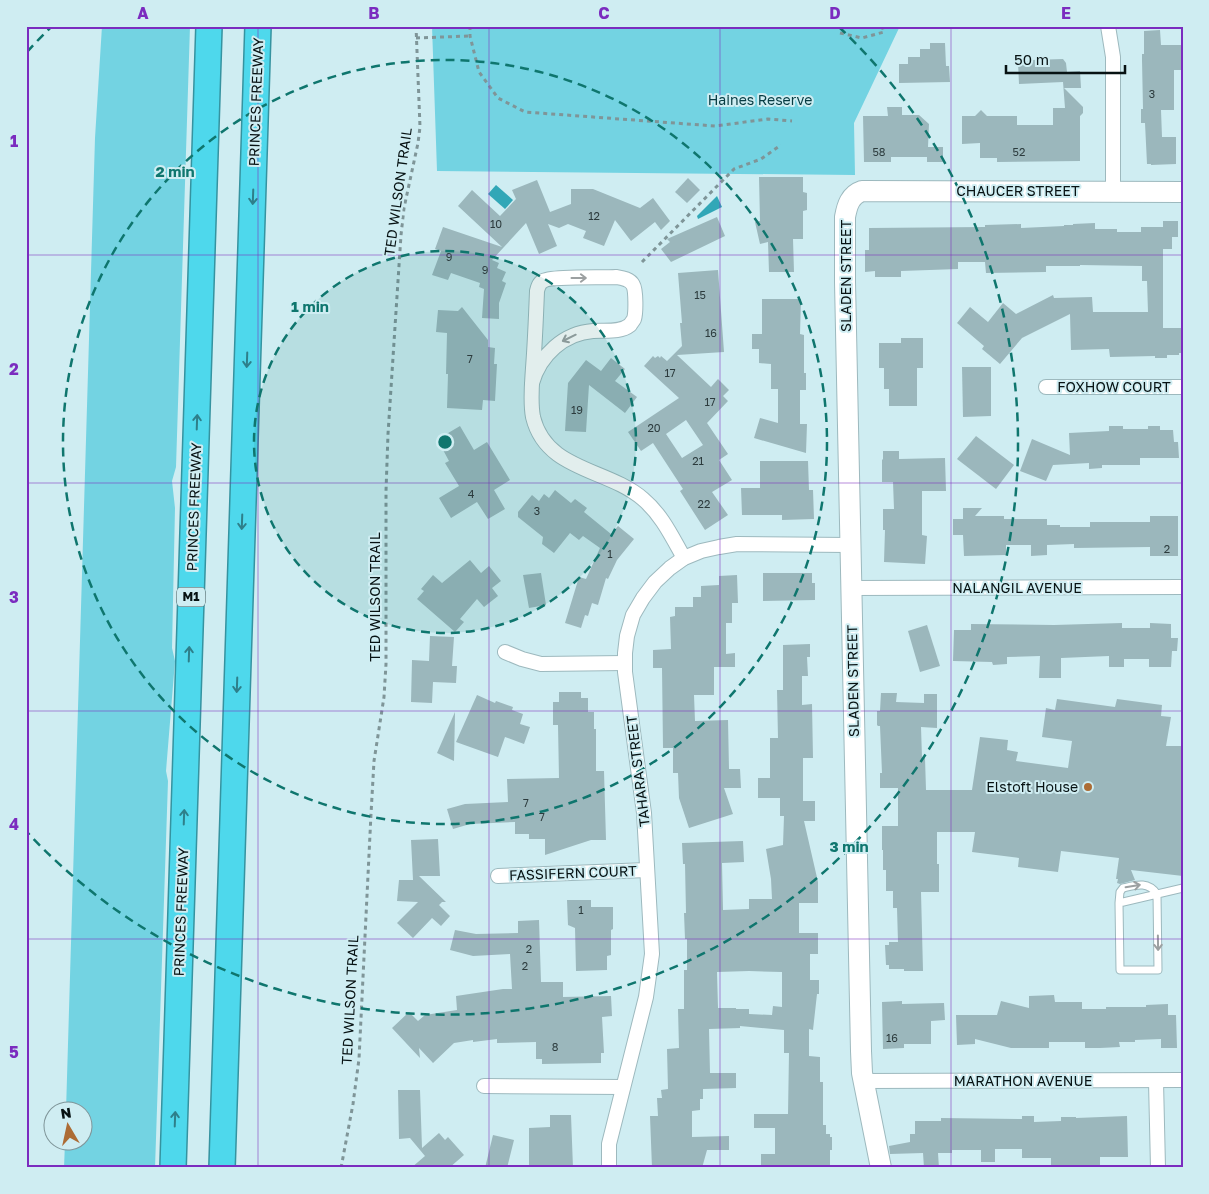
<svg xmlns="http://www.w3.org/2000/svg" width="1209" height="1194" font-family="'Golos Text',sans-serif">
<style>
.green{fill:#73d3e2}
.water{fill:#31a7b7}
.building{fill:#9bb7bc;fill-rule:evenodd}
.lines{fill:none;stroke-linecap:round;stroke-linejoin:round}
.lane-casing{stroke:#9db9be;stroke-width:9}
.street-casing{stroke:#9db9be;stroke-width:16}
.secondary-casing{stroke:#9db9be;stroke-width:22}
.highway-casing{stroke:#3593a0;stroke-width:28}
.path{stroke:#7f9598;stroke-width:3;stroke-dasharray:4 4;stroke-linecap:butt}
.lane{stroke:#fff;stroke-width:7}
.street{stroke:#fff;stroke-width:14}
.secondary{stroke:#fff;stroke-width:20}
.highway{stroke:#4ed8ec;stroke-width:25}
.oneway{stroke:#2e7f8a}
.oneway2{stroke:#9ca0a1}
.grid{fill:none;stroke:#7b2cbf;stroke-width:1;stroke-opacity:0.55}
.ring{fill:none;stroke:#0f766e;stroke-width:2.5;stroke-dasharray:9 6}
.poi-dot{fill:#ac6c35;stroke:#cfedf2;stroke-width:2}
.labels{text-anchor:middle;stroke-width:4;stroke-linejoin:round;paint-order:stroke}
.number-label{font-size:11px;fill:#2c3b3d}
.shield{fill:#cfedf2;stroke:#435456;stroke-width:1}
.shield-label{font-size:12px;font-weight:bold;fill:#071213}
.park-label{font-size:14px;fill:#063c43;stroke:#cfedf2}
.street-label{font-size:14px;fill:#071213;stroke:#cfedf2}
.poi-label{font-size:14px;fill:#071213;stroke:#cfedf2;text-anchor:end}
.centre{fill:#0f766e;stroke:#cfedf2;stroke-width:2.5}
.ring-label{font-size:15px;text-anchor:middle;font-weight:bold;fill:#0f766e;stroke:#cfedf2;stroke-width:4;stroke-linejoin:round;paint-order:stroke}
.neatline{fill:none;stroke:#7b2cbf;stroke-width:2}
.grid-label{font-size:16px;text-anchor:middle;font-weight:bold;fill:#7b2cbf}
</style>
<rect width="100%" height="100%" fill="#cfedf2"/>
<!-- green -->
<g class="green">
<polygon points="102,26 190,26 176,467 172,481 175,508 172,648 175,661 166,771 168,781 155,1168 64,1168 65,1142 82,1142 82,1112 66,1111 95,138"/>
<polygon points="432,26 900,26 854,123 855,175 437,171"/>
</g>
<!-- water -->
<g class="water">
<polygon points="496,185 513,200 505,209 488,194"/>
<polygon points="717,196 722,207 698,219 697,216"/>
</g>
<!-- building -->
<g class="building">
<polygon points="1160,30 1161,45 1183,45 1183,70 1174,70 1174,110 1161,110 1162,137 1176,137 1176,164 1151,165 1151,164 1147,164 1145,123 1141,123 1141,109 1143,109 1142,60 1142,54 1144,54 1144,31"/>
<polygon points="930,43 945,43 946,66 949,66 950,82 899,83 899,64 908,64 908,57 920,57 920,49 930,49"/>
<polygon points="1063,59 1066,63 1067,72 1080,71 1081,88 1064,88 1083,107 1083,113 1080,116 1080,161 997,162 997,158 980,158 980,143 962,144 962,116 975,116 981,110 987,116 1017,116 1017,125 1053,125 1053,108 1065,108 1063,82 1019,84 1018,62 1029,61 1031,60"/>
<polygon points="887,107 902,107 902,115 919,115 929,124 928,147 943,147 943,162 927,162 927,157 891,157 891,162 864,162 863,116 888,116"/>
<polygon points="759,177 803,177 803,192 807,193 807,210 803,211 803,239 793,239 794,272 769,272 768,242 760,244 755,222 760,221"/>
<polygon points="688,178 700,190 687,203 675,192"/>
<polygon points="537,180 550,212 571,204 571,189 593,189 640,208 653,198 670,221 661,230 655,222 631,241 615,220 604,246 583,238 586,231 568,224 559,228 548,224 557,246 539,254 526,223 492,260 499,263 497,268 506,272 502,281 506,283 499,303 499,319 482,318 484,289 479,287 480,283 451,273 448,280 432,275 441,251 435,249 443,227 502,247 458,206 472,190 500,216 516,199 512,190"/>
<polygon points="717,217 725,236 671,262 661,249 670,242 667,239"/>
<polygon points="1163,221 1178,221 1178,237 1172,237 1172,249 1163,249 1163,328 1183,328 1183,353 1179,353 1179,355 1167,355 1167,358 1155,358 1155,356 1110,357 1109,349 1071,350 1070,314 1022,338 1000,364 982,349 984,346 957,323 970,307 988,322 1003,303 1016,314 1053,295 1054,298 1092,297 1093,312 1148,312 1147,281 1142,281 1142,266 1080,265 1080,266 1046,266 1046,272 986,273 985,262 958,262 958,269 901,271 901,277 875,277 875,271 865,272 865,250 869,250 869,228 985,227 985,225 1021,224 1021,228 1064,226 1064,225 1073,225 1073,224 1095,223 1095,229 1117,229 1117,232 1141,232 1141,227 1163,227"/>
<path d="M718 270 724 352 677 355 711 387 718 379 729 390 723 396 728 401 707 423 728 454 719 460 732 480 712 492 728 515 705 530 680 491 683 489 653 443 641 451 628 432 679 398 644 366 653 356 655 358 658 356 660 358 661 356 667 361 682 346 680 323H682L678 273ZM686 420 703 445 682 458 666 434Z"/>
<polygon points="762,299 801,299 800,334 804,335 804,373 806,373 806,390 800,390 800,424 807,424 806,453 754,438 760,418 778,423 778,389 771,389 771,364 759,363 759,349 752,349 752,334 762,334"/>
<polygon points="462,307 488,340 488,347 495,348 494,364 497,364 495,401 483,400 482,410 447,408 448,374 446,374 447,333 436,332 438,310 458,311"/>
<polygon points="901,338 923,338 923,368 917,368 917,406 889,406 889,389 884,389 884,368 879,368 879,343 901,343"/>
<polygon points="611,358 625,369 615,381 637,397 625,413 589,385 586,432 565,431 568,383 586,360 601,371"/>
<polygon points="962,367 991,367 991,416 963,417"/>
<polygon points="460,426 474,450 487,442 510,480 494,490 505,509 488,519 477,502 451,518 439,498 459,486 445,463 449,461 442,448 443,447 438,439"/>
<polygon points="1109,426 1123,426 1123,429 1148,429 1148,426 1160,426 1160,430 1173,430 1174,442 1178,442 1179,458 1140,458 1140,465 1102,465 1102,468 1089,469 1089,463 1053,465 1046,481 1020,471 1032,439 1070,455 1069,433 1109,431"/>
<polygon points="976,436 1014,465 996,489 957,459"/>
<polygon points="883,451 899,451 899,459 945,458 946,491 922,491 922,535 927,536 925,564 884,562 885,530 883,530 883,509 894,509 893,482 882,482 882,459 883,460"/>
<polygon points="760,461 808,461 809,490 813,490 814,519 782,520 782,515 742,515 741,488 760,488"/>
<polygon points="555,490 571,503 575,499 587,508 584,512 611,534 618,526 634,539 617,560 608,579 606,578 598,605 592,603 588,616 585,615 581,628 565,623 579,577 586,579 600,548 583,536 579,540 570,533 554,553 542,544 543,537 518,517 518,512 532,495 539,501 544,494 549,498"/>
<polygon points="963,508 982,508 975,516 1004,516 1004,519 1047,519 1047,525 1060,525 1060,527 1090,527 1090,522 1150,522 1150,516 1178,516 1178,556 1150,556 1150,547 1074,548 1074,544 1047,545 1047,555 1031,556 1031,545 1006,545 1006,555 964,556 963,535 953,535 953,519 963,519"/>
<polygon points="470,560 481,573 489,566 501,581 492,588 498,596 484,607 477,599 460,619 464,622 455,632 417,599 424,591 421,589 433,575 442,583"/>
<polygon points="541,573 546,605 529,608 523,575"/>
<polygon points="763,573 812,573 812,583 815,583 815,600 763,601"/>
<polygon points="737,575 738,603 732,603 732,623 726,623 726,654 735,653 735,667 714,667 714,695 694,695 695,721 728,720 729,769 740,769 741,788 724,788 733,814 689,828 679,798 678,773 673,773 673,748 663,748 662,668 653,668 653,650 671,649 670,617 675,616 675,607 693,607 693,597 701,597 701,586 719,585 719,576"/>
<polygon points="1122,623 1122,628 1150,628 1150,623 1171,624 1171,638 1178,638 1177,651 1172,651 1171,667 1149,667 1149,659 1124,659 1124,667 1109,667 1109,656 1061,658 1061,678 1039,678 1040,656 1007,657 1007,664 993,665 992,662 953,661 954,630 971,630 971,624 1054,625"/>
<polygon points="927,625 940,666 920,672 908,631"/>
<polygon points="430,636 454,637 452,666 457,666 456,683 433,682 432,703 411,702 412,660 429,661"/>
<path d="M810 644V657H807L808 676H802V705L812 704 813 758H803V801H815V821H804L818 882V903H799V933H818V954H810V980H819V994H817L813 1030 809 1029V1056L820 1057V1082H823V1125H826V1134H830V1137H832V1150H830V1168H761V1154H775V1128H754V1114H788L789 1053H784V1030L740 1026V1028L709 1029 710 1073H736V1088L703 1089V1099H700V1110L692 1111V1137L729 1136V1150H707L702 1168H652L650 1116H658L657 1098H662L661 1090 668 1089 667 1049 679 1048 678 1009H684V970H687V939H685L684 913H686L685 864H683L682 843 743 841 744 862 722 863 723 910 749 909V899H772L771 879 766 849 783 845 784 816H780V798H758V778H770V738H778L777 690H783V645ZM749 971 782 972V1007L773 1006 772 1015 749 1014V1009H736V1008H718L717 972Z"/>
<polygon points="559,692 581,692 581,698 588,698 588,712 594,712 594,729 596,729 596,771 604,771 606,840 591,840 545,855 545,839 529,839 529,834 515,834 515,822 470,824 453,829 447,809 465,804 508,802 507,779 559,778 558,725 553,725 553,702 559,702"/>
<polygon points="881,693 897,693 896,702 924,703 924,694 937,694 937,728 921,727 922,758 925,758 926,790 972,790 980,737 1008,740 1007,750 1018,752 1016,761 1068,768 1072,741 1042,737 1046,708 1055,710 1057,699 1115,707 1117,699 1162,705 1161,716 1171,717 1166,746 1183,746 1183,876 1131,870 1135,880 1120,884 1117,883 1118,879 1116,879 1119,858 1061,851 1058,872 1018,867 1019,858 972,852 975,832 937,832 937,864 939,864 939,892 921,892 923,971 904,971 904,969 889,969 889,965 886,965 885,945 889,945 889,942 898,942 897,908 893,908 893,891 886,891 886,870 883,870 883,850 882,850 882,826 898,826 898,788 880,788 880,773 882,773 880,726 878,726 877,725 877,711 880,711"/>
<polygon points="477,695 495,703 496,701 513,707 512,710 523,714 520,724 530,727 524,744 505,737 498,757 456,742"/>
<polygon points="455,712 455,713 454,761 437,753"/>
<polygon points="438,839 440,876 419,876 446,902 442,902 439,905 450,916 441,926 432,918 413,938 397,923 418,902 397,901 399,880 413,880 411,840"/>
<polygon points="567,900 591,900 591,907 613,907 613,929 611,930 611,955 607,956 607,970 576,971 575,928 568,925"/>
<polygon points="539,920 541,982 563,982 563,997 611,996 612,1016 602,1017 604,1053 601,1053 601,1063 542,1064 542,1059 536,1059 536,1042 497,1043 497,1039 473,1042 473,1040 454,1043 433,1063 419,1048 420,1058 392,1028 409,1012 418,1021 425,1015 457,1010 456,996 503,989 512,989 510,954 473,956 450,950 455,930 476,934 518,933 518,921"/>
<polygon points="1054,995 1055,1002 1082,1002 1082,1009 1106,1009 1106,1007 1146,1007 1146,1005 1168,1004 1168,1015 1176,1015 1177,1048 1161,1048 1161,1039 1135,1040 1135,1042 1119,1042 1120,1047 1100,1048 1085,1048 1085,1042 1049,1042 1049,1048 1011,1048 975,1039 975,1044 957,1045 956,1015 997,1015 1001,1001 1029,1008 1029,996"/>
<polygon points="902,1001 902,1004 944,1003 945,1020 931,1021 931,1044 904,1044 904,1048 883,1049 882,1002"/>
<polygon points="398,1090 420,1090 422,1148 439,1133 445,1140 448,1137 464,1155 449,1168 411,1168 425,1156 410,1138 399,1139"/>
<polygon points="550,1115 571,1115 573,1168 529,1168 529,1128 550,1127"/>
<polygon points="1022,1116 1034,1116 1034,1122 1061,1121 1061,1117 1076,1117 1076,1118 1127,1116 1128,1157 1100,1157 1100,1168 1051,1168 1051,1158 1022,1158 1022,1149 995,1149 995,1162 981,1162 981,1150 952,1150 952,1153 938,1153 939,1168 924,1168 923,1153 890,1154 889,1146 910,1142 910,1134 915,1134 915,1121 941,1121 941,1118 1022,1119"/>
<polygon points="493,1135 514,1140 507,1168 485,1168"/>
</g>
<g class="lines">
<!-- lane casing -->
<g class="lane-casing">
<path id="lane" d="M1119 903 1120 892 1123 888C1136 885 1148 881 1157 894L1158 970H1120L1119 903 1183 888"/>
</g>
<!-- street casing -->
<g class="street-casing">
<g id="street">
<polyline points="1108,26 1113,57 1113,191"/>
<path d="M532 383C540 355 564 333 593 331 604 330 620 333 630 325 631 323 633 321 634 319 636 313 636 290 633 285 630 279 622 278 616 277 604 278 550 276 543 281 539 283 538 287 537 291 536 317 535 342 533 368 532 384 530 401 533 417 546 471 607 468 643 499 662 515 672 537 684 558"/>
<polyline points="1046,387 1183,387"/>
<polyline points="850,588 1183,587"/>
<polyline points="505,652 522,659 541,664 625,663"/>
<polyline points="498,876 647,870"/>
<polyline points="864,1081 1183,1080"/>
<polyline points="1156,1081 1158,1168"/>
<polyline points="484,1086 623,1087"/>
<polyline points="609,1168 609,1144 646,997 652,954 644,813 625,672 625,653 627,636 633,615 643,598 655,582 670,568 684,558 701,551 719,547 737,544 849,545"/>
</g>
</g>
<!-- secondary casing -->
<g class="secondary-casing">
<path id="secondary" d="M881 1168 862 1073 861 1051 845 282V217C847 206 850 195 862 191L1183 192"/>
</g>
<!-- highway casing -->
<g class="highway-casing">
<g id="highway">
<polyline points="173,1168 209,26"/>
<polyline points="222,1168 258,26"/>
</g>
</g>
<!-- path -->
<g class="path">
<polyline points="470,26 470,36 479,72 498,98 525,112 715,126 768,119 792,121"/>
<polyline points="840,33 862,38 884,32 882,26"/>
<polyline points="416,38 470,36"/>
<polyline points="642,262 734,169 761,159 781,145"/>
<polyline points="341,1168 353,1104 359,1059 371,814 374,761 384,697 386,664 386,491 388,434 401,235 404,208 418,143 420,127 416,26"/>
</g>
<!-- lane -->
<use href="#lane" class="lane"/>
<!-- street -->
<use href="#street" class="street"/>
<!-- secondary -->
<use href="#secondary" class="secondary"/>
<!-- highway -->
<use href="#highway" class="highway"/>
</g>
<!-- one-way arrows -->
<defs><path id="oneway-shaft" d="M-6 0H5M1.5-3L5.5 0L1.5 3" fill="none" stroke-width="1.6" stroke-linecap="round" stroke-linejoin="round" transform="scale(1.25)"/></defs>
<g class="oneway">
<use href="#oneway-shaft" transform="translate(253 197) rotate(92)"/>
<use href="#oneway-shaft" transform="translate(247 360) rotate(92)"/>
<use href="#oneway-shaft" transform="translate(197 422) rotate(-88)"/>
<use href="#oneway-shaft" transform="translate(242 522) rotate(92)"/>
<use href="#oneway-shaft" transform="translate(189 654) rotate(-88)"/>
<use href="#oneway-shaft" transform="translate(237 685) rotate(92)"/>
<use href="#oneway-shaft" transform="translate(184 817) rotate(-88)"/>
<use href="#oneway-shaft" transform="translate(175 1119) rotate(-88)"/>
</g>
<g class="oneway2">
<use href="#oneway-shaft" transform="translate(579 278)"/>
<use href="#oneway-shaft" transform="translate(569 338) rotate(154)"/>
<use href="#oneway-shaft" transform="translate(1133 886) rotate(-9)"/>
<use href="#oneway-shaft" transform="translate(1158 943) rotate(89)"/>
</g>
<!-- grid -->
<path class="grid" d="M258 26V1168M489 26V1168M720 26V1168M951 26V1168M26 255H1183M26 483H1183M26 711H1183M26 939H1183"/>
<!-- distance rings -->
<circle cx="445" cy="442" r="191" fill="#0f766e" fill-opacity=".12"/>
<g class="ring">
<circle cx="445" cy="442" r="191"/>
<circle cx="445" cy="442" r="382"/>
<path d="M27 52A572 572 0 0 1 51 27M839 27A572 572 0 1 1 27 832"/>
</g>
<!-- markers -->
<circle class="poi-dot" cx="1088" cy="787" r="5"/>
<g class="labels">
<!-- number labels -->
<g class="number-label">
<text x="1152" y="98">3</text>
<text x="879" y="156">58</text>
<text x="1019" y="156">52</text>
<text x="594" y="220">12</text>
<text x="496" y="228">10</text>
<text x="449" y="261">9</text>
<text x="485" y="274">9</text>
<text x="700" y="299">15</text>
<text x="711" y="337">16</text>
<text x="470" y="363">7</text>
<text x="670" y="377">17</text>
<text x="710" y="406">17</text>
<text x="577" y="414">19</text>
<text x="654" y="432">20</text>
<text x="698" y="465">21</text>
<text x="471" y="498">4</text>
<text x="704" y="508">22</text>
<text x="537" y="515">3</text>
<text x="1167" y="553">2</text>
<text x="610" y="558">1</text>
<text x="526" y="807">7</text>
<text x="542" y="821">7</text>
<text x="581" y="914">1</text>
<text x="529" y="953">2</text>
<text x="525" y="970">2</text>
<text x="892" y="1042">16</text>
<text x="555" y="1051">8</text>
</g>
<!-- shield labels -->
<rect class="shield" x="177" y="587.5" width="28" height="19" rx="4"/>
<g class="shield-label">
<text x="191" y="601">M1</text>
</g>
<!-- park labels -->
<g class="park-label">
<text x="760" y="105">Haines Reserve</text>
</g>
<!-- street labels -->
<g class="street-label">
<text transform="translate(256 102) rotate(-88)" y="5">PRINCES FREEWAY</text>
<text x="1018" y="196">CHAUCER STREET</text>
<text transform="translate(398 192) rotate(-82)" y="5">TED WILSON TRAIL</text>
<text transform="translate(846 276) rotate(-90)" y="5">SLADEN STREET</text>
<text x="1114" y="392">FOXHOW COURT</text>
<text transform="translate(194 507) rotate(-88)" y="5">PRINCES FREEWAY</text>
<text x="1017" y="593">NALANGIL AVENUE</text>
<text transform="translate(375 597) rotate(-90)" y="5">TED WILSON TRAIL</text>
<text transform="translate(853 681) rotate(-91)" y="5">SLADEN STREET</text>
<text transform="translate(638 771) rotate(-97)" y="5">TAHARA STREET</text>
<text transform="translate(573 873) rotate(-2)" y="5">FASSIFERN COURT</text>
<text transform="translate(181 912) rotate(-88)" y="5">PRINCES FREEWAY</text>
<text transform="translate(350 1000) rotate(-87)" y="5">TED WILSON TRAIL</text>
<text x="1023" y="1086">MARATHON AVENUE</text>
</g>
<!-- poi labels -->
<g class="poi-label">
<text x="1078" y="792">Elstoft House</text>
</g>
</g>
<circle cx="445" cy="442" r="8" class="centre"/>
<g class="ring-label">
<text x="175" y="177">2 min</text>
<text x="310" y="312">1 min</text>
<text x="849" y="852">3 min</text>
</g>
<!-- border -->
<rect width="1209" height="1194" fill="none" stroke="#cfedf2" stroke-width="55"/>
<!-- north arrow -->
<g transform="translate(68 1126) rotate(351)"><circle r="24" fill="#cfedf2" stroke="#7f9599"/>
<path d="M0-4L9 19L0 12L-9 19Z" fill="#ac6c35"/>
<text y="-8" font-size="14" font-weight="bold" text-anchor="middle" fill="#071213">N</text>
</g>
<!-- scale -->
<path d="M1006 65v8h119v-8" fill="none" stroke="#071213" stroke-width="2.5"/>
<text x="1014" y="65" font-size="15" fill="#071213" stroke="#cfedf2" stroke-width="4" paint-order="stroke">50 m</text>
<rect x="28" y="28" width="1154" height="1138" class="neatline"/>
<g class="grid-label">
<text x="143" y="19">A</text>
<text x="374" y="19">B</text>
<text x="604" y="19">C</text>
<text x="835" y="19">D</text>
<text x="1066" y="19">E</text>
<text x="14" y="147">1</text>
<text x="14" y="375">2</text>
<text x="14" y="603">3</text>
<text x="14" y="830">4</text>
<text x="14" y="1058">5</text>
</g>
</svg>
